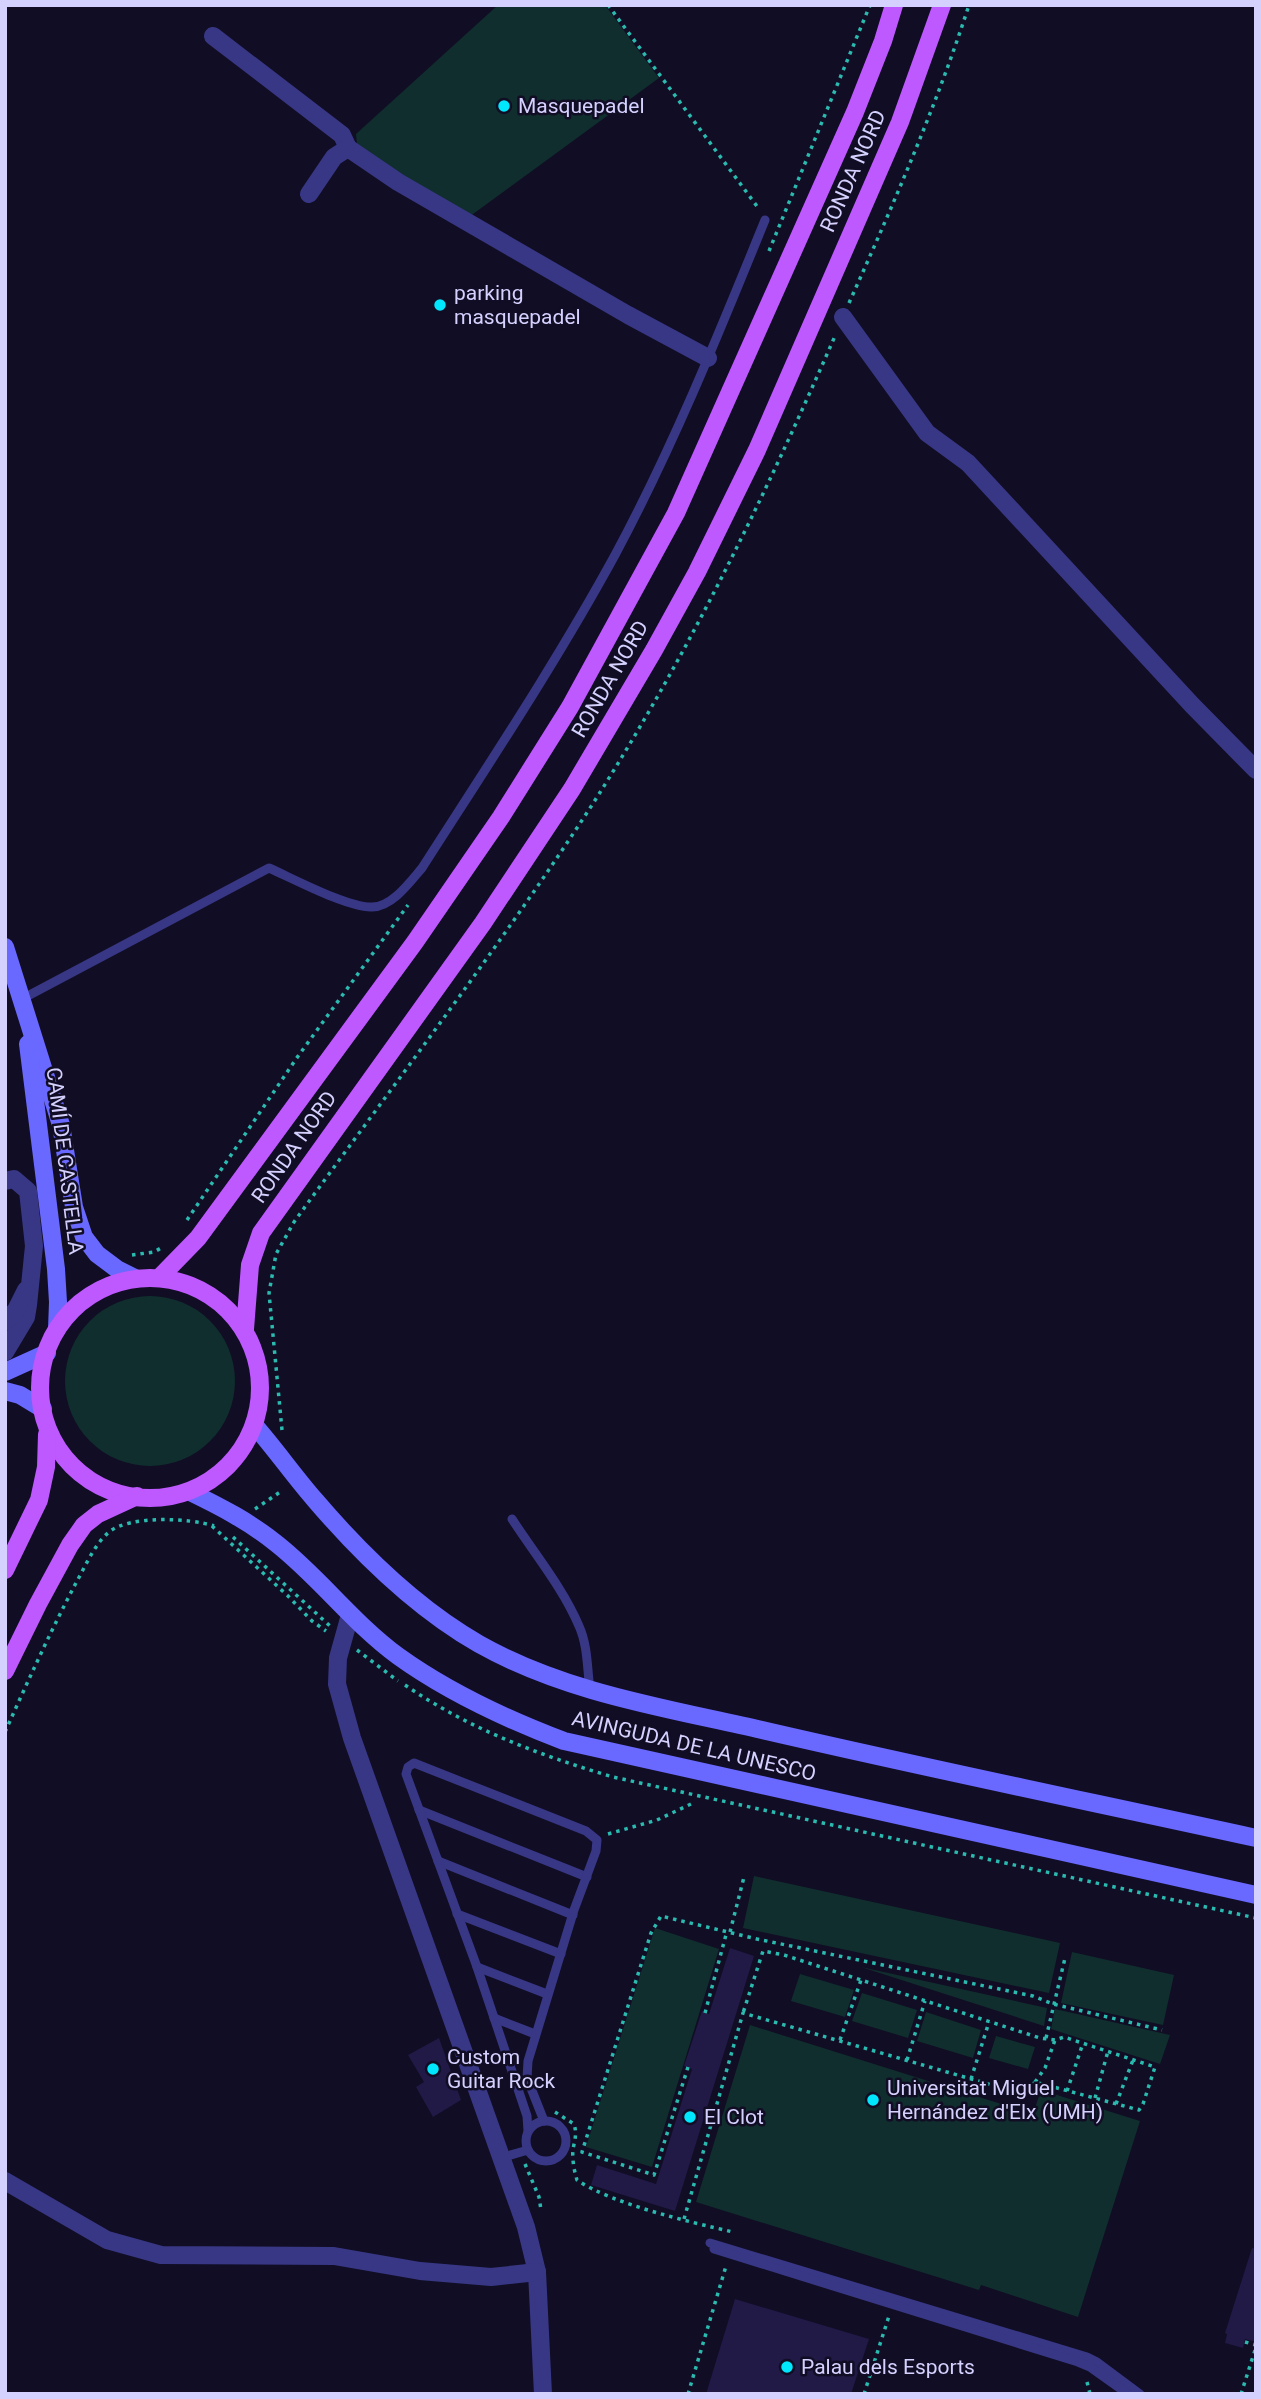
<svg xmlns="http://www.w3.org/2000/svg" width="1261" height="2399" font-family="Roboto,sans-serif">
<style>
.green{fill:#102e2d}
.building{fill:#211946}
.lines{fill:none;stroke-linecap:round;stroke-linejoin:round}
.path{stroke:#2abaaf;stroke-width:3.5;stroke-dasharray:3.5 5;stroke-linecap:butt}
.lane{stroke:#383785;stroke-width:9}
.street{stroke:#383785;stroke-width:18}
.secondary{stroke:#6968ff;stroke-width:18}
.primary{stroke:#be58ff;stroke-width:18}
.poi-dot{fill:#00e6fc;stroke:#110d24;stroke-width:2.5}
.labels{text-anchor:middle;stroke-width:5;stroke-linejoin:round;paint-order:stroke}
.poi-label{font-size:21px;fill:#d5d1ff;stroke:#110d24;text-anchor:start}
.street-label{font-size:21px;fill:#d5d1ff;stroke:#110d24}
</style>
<rect width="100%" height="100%" fill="#110d24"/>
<!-- green -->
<g class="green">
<polygon points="498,5 605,5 659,78 469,217 367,156 357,144 356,134"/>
<circle cx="150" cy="1381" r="85"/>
<polygon points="754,1876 1060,1943 1049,1993 743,1928"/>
<polygon points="655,1928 719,1949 652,2167 586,2147"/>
<polygon points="1072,1952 1174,1975 1163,2025 1061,2003"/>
<polygon points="861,1967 1047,2008 1044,2026"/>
<polygon points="800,1974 854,1990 845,2017 791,2001"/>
<polygon points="862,1993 917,2010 908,2038 852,2021"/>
<polygon points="1055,2009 1170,2035 1160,2064 1051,2029"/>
<polygon points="926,2012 981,2030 973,2058 917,2041"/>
<polygon points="750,2025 1033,2114 1041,2090 1140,2121 1078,2317 981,2285 979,2290 696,2202"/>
<polygon points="996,2036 1035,2047 1028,2069 989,2058"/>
</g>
<!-- building -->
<g class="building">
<polygon points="730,1948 754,1956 675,2211 591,2185 597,2165 656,2184 692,2069 684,2066 702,2011 709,2014"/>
<polygon points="439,2038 461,2100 433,2117 416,2087 424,2082 408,2055"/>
<polygon points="1252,2248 1256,2249 1256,2342 1245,2339 1243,2348 1225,2343 1227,2334 1225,2333"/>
<polygon points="735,2299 869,2339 851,2394 706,2394"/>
</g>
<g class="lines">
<!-- path -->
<g class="path">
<polyline points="608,5 759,209"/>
<polyline points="769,251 870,5"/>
<path d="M849 303C893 205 936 107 969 5"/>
<polyline points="187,1220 296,1059 408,905"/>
<polyline points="132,1255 154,1252 161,1248"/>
<path d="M282 1430 269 1293 276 1254 294 1222C394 1084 499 948 592 805 688 655 764 498 835 336"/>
<polyline points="255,1509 283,1490"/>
<polyline points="212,1526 288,1596 312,1621 326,1631"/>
<polyline points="233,1537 330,1626"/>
<polyline points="357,1650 398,1681"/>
<path d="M405 1685C469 1729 539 1755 613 1777L1256 1918"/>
<path d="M5 1732C28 1681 51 1630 77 1581 86 1565 94 1545 109 1532 130 1515 190 1518 214 1526"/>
<polyline points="608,1834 657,1820 691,1804"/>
<polyline points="730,1932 744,1877"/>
<polyline points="705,2013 727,1931"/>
<polyline points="1046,2038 1065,1958"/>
<polyline points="840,2040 861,1980"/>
<polyline points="907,2060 925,2001"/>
<polyline points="688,2067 654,2175 582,2152 651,1933 661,1916 757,1939 1033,1996 1053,2004 1162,2030"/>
<polyline points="971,2079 989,2022"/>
<polyline points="1035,2082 1045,2068 1055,2040"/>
<polyline points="1067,2091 1083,2043"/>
<polyline points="1095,2098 1108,2051"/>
<polyline points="1116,2104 1133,2060"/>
<path d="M555 2112 574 2124C577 2134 575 2139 573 2149 572 2159 574 2170 577 2180 612 2204 690 2222 733 2232"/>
<polyline points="525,2164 539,2197 541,2210"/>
<polyline points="684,2219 743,2013 1023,2094 1035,2082 1139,2110 1143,2104 1155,2067 1064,2037 1055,2040 1040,2038 784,1955 763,1951 743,2013"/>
<polyline points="1245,2342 1256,2345"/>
<polyline points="1087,2382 1090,2394"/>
<polyline points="688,2394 726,2266"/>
<polyline points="864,2394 889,2316"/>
<polyline points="1241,2394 1256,2347"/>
</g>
<!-- lane -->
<g class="lane">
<path d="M22 999 269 868C292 878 348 908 372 907 392 907 410 882 422 868 488 765 556 663 615 555 673 447 719 333 765 220"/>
<path d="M512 1519C534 1553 563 1588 579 1626 588 1646 587 1668 590 1690"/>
<polyline points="419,1810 587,1877"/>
<polyline points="438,1861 573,1915"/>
<polyline points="457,1914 561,1954"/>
<polyline points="477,1967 547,1994"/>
<polyline points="494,2018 535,2034"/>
<circle cx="546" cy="2141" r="20"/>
<polyline points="528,2131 527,2116 477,1967 406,1774 408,1767 414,1763 586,1831 597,1840 596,1851 574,1910 528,2061 527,2078 544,2121"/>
<polyline points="500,2158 528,2150"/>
<polyline points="710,2243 1087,2357 1097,2362 1140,2394"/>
<polyline points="714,2249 1078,2362 1090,2367 1128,2394"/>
</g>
<!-- street -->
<g class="street">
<polyline points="213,36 342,135 348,148"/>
<polyline points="309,194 334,157 348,148 398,182 628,315 708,358"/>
<polyline points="843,317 927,433 968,463 1192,705 1256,770"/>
<polyline points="5,1181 14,1179 28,1191 34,1246 28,1305 26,1317 5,1352"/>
<polyline points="5,1322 16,1310 26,1290"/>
<polyline points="350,1615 338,1658 337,1684 352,1738 526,2227 537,2272 543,2394"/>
<polyline points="5,2181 107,2240 161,2255 334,2256 420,2271 491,2277 537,2272"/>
</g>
<!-- secondary -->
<g class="secondary">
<polyline points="5,947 61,1125 74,1207 84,1237 97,1254 117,1269 135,1278"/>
<polyline points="28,1044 56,1269 58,1302 57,1329"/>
<polyline points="5,1372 47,1353"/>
<polyline points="5,1391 20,1395 43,1409"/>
<path d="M255 1426C276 1450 294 1476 315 1500 362 1555 416 1608 479 1644 566 1693 666 1708 762 1730 926 1768 1091 1802 1256 1838"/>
<path d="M190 1492C221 1507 250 1522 277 1544 320 1578 353 1623 398 1656 448 1692 506 1719 564 1741L1256 1895"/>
</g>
<!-- primary -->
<g class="primary">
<polyline points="159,1278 198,1238 415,942 501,817 570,707 676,513 855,112 883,41 894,5"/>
<circle cx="150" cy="1388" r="110"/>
<polyline points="245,1329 250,1265 261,1233 483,923 572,789 654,650 697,572 757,450 900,122 942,5"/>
<polyline points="5,1570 39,1500 46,1467 47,1434"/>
<polyline points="5,1671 38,1604 70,1545 84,1525 98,1514 137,1496"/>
</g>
</g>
<!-- markers -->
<g class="poi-dot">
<circle cx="504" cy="106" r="7"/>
<circle cx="440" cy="305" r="7"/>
<circle cx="433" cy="2069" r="7"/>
<circle cx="873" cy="2100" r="7"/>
<circle cx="690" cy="2117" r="7"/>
<circle cx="787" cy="2367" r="7"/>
</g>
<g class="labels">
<!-- poi labels -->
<g class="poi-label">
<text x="518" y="113">Masquepadel</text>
<text x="454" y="300">parking<tspan x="454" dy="24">masquepadel</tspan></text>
<text x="447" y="2064">Custom<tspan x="447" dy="24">Guitar Rock</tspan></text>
<text x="887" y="2095">Universitat Miguel<tspan x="887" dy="24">Hernández d'Elx (UMH)</tspan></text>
<text x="704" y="2124">El Clot</text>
<text x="801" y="2374">Palau dels Esports</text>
</g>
<!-- street labels -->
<g class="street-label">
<text transform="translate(853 171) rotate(-66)" y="7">RONDA NORD</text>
<text transform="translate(610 679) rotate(-60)" y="7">RONDA NORD</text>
<text transform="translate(294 1147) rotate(-55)" y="7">RONDA NORD</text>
<text transform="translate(65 1161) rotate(83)" y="7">CAMÍ DE CASTELLA</text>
<text transform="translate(694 1746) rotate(13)" y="7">AVINGUDA DE LA UNESCO</text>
</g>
</g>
<!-- border -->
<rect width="1261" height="2399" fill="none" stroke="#d5d1ff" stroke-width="14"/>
</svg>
